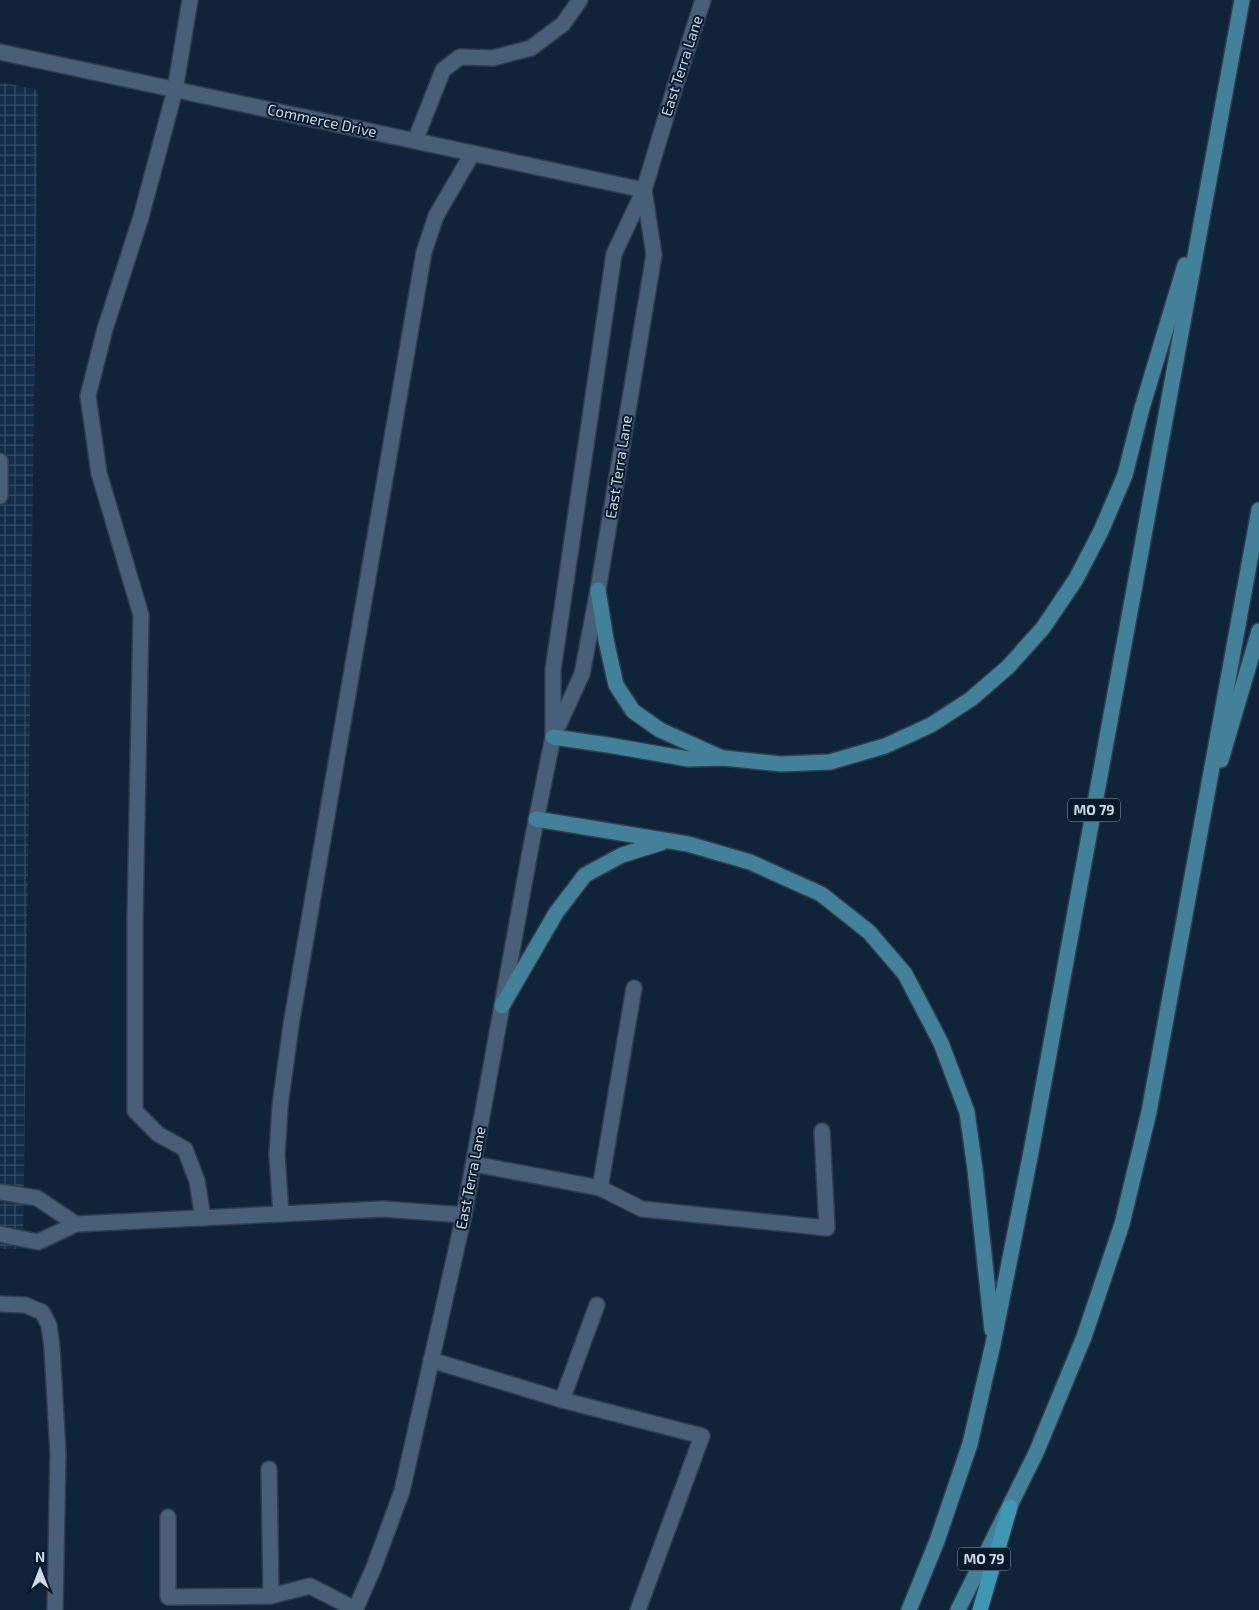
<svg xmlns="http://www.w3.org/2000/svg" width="1259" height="1610" font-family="'Exo 2',sans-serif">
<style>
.industrial{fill:url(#industrial-grid)}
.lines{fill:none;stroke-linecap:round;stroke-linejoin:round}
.service-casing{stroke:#313d4f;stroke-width:18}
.minor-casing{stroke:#313d4f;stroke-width:18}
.tertiary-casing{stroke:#313d4f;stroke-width:18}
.primary-casing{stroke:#313d4f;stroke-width:18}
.motorway-casing{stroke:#313d4f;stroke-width:18}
.service{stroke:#485f77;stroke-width:15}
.minor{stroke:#485f77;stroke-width:15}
.tertiary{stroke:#485f77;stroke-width:15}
.primary{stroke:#43819b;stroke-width:15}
.motorway{stroke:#3f97b3;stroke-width:15}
.labels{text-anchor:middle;stroke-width:4;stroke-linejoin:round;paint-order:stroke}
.shield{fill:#061a2e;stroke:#91a0b0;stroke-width:1}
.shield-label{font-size:14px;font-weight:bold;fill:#ccd9e7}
.street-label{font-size:15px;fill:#ccd9e7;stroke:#061a2e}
</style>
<defs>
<pattern id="industrial-grid" width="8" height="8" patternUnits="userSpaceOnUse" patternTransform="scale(1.25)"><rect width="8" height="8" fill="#132d48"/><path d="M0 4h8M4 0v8" fill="none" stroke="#344b62"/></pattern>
</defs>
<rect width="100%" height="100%" fill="#0f2439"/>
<!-- industrial -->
<polygon class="industrial" points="0,82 38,90 23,1249 0,1249"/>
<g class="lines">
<!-- service casing -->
<g class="service-casing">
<g id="service">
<polyline points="190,0 175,90 141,217 105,329 88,396 99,473 141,615 135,918 135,1111 158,1134 185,1149 197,1181 203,1218"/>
<polyline points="415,141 443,70 460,57 493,58 531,48 563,24 580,0"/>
<polyline points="0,461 0,496"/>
<polyline points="474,1164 600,1188 642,1209 827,1228 822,1131"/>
<polyline points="600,1188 634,988"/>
<polyline points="0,1192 37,1198 76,1224"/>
<polyline points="281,1214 277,1155 280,1106 291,1025 424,252 436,216 472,154"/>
<polyline points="0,1234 38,1242 76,1224 383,1209 464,1215"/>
<polyline points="0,1304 25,1305 42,1312 49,1325 52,1348 58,1453 55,1610"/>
<polyline points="431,1360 562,1400 597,1305"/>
<polyline points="562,1400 702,1436 638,1610"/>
<polyline points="269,1469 271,1596"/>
<polyline points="168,1517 168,1597 271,1596 310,1586 355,1609"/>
</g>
</g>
<!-- minor casing -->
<g class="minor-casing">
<polyline id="minor" points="0,52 644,190"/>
</g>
<!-- tertiary casing -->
<g class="tertiary-casing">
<g id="tertiary">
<polyline points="555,733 582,674 598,590 654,255 644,190"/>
<polyline points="355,1610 374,1567 402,1491 464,1215 531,846 553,737 553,670 614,254 644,190 674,90 703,0"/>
</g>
</g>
<!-- primary casing -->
<g class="primary-casing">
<g id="primary">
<polyline points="598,590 606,640 616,685 633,711 660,730 720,757"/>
<polyline points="553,737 608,745 688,759 724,758 781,764 830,762 885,746 931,725 971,699 1008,667 1043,628 1076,579 1101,531 1125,475 1142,408 1185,265"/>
<polyline points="1221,760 1259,631"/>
<polyline points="536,819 688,844 750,862 821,894 869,932 905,974 941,1043 967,1112 975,1169 992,1330"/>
<polyline points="502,1006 556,913 585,875 622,855 661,843"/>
<polyline points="909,1610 937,1541 970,1444 993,1344 1032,1147 1242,0"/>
<polyline points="958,1610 1036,1453 1084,1337 1122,1224 1149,1112 1259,510"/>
</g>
</g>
<!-- motorway casing -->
<g class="motorway-casing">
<polyline id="motorway" points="980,1610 1010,1507"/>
</g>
<!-- service -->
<use href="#service" class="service"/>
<!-- minor -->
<use href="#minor" class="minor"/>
<!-- tertiary -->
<use href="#tertiary" class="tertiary"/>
<!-- primary -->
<use href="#primary" class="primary"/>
<!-- motorway -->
<use href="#motorway" class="motorway"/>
</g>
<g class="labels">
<!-- shield labels -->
<g class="shield">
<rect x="1068" y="798.5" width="52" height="23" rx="4"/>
<rect x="958" y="1547.5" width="52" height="23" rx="4"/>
</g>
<g class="shield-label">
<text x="1094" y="815">MO 79</text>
<text x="984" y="1564">MO 79</text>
</g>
<!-- street labels -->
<g class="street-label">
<text transform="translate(682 66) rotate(-72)" y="5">East Terra Lane</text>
<text transform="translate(322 121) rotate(12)" y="5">Commerce Drive</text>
<text transform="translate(619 467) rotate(-81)" y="5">East Terra Lane</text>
<text transform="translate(471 1178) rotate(-79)" y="5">East Terra Lane</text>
</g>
</g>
<!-- north arrow -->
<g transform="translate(40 1570)" stroke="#061a2e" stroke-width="4" paint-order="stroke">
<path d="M0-4L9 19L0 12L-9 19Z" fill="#ccd9e7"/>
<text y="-8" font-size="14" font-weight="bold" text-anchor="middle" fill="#ccd9e7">N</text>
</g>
</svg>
